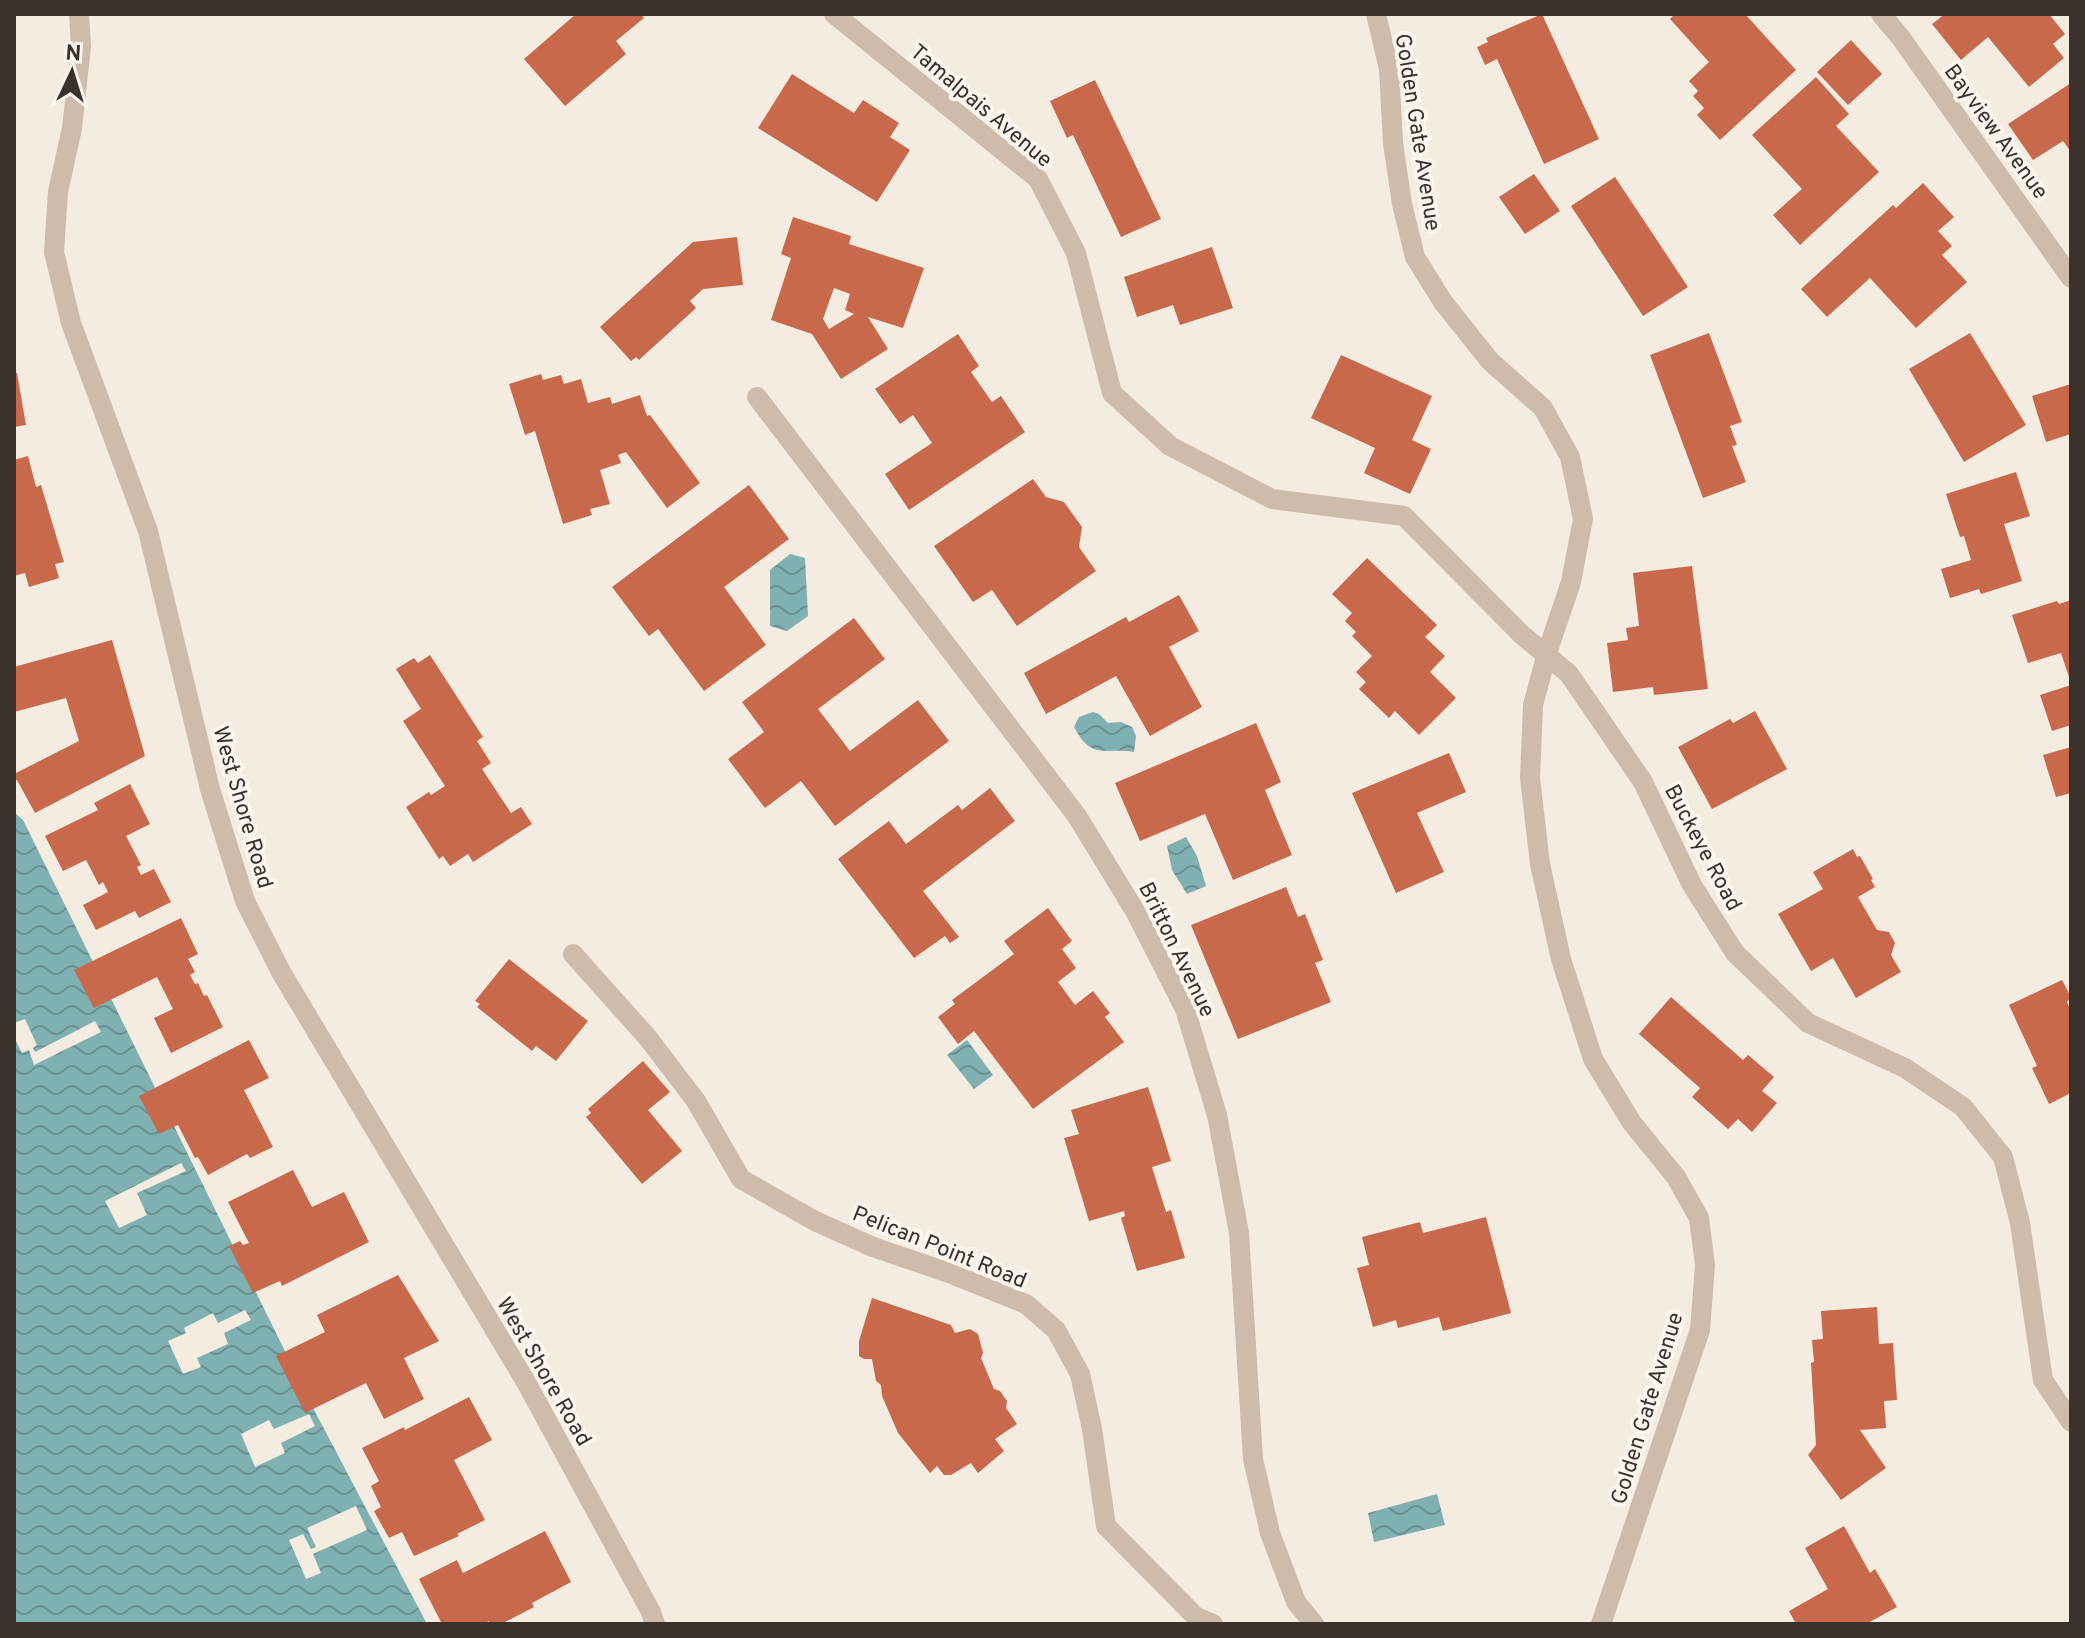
<svg xmlns="http://www.w3.org/2000/svg" width="2085" height="1638" font-family="Overpass,sans-serif">
<style>
.water{fill:url(#water-waves)}
.pier{fill:#f4ebe1}
.building{fill:#c8694b;fill-rule:evenodd}
.lines{fill:none;stroke-linecap:round;stroke-linejoin:round}
.minor{stroke:#cdbbac;stroke-width:20}
.labels{text-anchor:middle;stroke-width:8;stroke-linejoin:round;paint-order:stroke}
.street-label{font-size:22px;fill:#3b302b;stroke:#fbf5ee}
</style>
<defs>
<pattern id="water-waves" width="16" height="10" patternUnits="userSpaceOnUse" patternTransform="scale(2)"><rect width="16" height="10" fill="#7fb0b2"/><path d="M0 5q4-4 8 0t8 0" fill="none" stroke="#699091"/></pattern>
</defs>
<rect width="100%" height="100%" fill="#f4ebe1"/>
<!-- water -->
<g class="water">
<polygon points="790,554 805,558 808,616 787,631 770,626 770,570"/>
<path d="M1093 712 1099 714 1108 723 1121 722 1132 727 1136 736 1134 752C1104 747 1092 761 1074 727L1079 717Z"/>
<polygon points="14,812 23,820 313,1408 427,1624 14,1624"/>
<polygon points="1186,837 1197,856 1206,886 1187,894 1172,870 1167,846"/>
<polygon points="967,1040 993,1075 974,1089 947,1055"/>
<polygon points="1437,1494 1445,1525 1374,1542 1368,1513"/>
</g>
<!-- pier -->
<g class="pier">
<polygon points="25,1019 37,1045 33,1048 35,1052 95,1021 101,1032 34,1065 29,1050 22,1053 14,1037 14,1023"/>
<polygon points="181,1163 186,1171 137,1193 147,1215 119,1228 105,1201"/>
<polygon points="245,1310 251,1320 224,1333 228,1344 197,1358 201,1367 183,1374 168,1341 186,1333 184,1328 213,1313 218,1323"/>
<polygon points="309,1414 315,1426 281,1443 285,1453 255,1467 241,1434 269,1420 274,1429"/>
<polygon points="356,1506 367,1530 313,1554 321,1573 306,1579 289,1540 303,1534 311,1549 316,1547 307,1528"/>
</g>
<!-- building -->
<g class="building">
<polygon points="576,14 640,14 644,18 616,41 626,54 565,106 524,59"/>
<polygon points="1542,14 1599,139 1544,164 1497,59 1485,65 1477,47 1488,42 1486,38"/>
<polygon points="1675,14 1745,14 1796,70 1720,140 1697,115 1704,108 1693,96 1698,91 1689,81 1709,62 1670,19"/>
<polygon points="1945,14 2049,14 2065,34 2053,44 2064,58 2029,87 1988,37 1961,60 1932,24"/>
<polygon points="1851,40 1882,74 1848,105 1817,72"/>
<polygon points="792,74 854,113 863,100 899,123 890,137 910,150 877,202 758,128"/>
<polygon points="1816,77 1849,114 1836,126 1879,172 1800,245 1773,215 1802,189 1752,135"/>
<polygon points="1095,80 1161,219 1121,237 1073,135 1067,138 1050,101"/>
<polygon points="2071,83 2071,152 2063,141 2033,160 2008,124"/>
<polygon points="1534,174 1560,211 1525,234 1499,197"/>
<polygon points="1615,177 1688,287 1643,316 1571,206"/>
<polygon points="1923,183 1954,217 1938,231 1952,246 1942,255 1967,282 1916,328 1870,278 1827,317 1801,289 1893,205 1896,208"/>
<path d="M793 217 851 236 849 244 924 268 903 328 868 317 888 349 841 379 812 334 771 320 791 258 781 254ZM834 288 850 294 845 310 854 314 829 329 823 319Z"/>
<polygon points="737,237 743,285 703,289 690,301 696,308 639,360 636,357 631,361 600,327 693,242"/>
<polygon points="1212,247 1233,308 1180,325 1173,305 1137,317 1124,277"/>
<polygon points="1709,333 1742,422 1730,426 1737,445 1732,446 1746,482 1703,498 1650,355"/>
<polygon points="1970,333 2026,425 1964,462 1909,369"/>
<polygon points="958,334 979,366 971,372 992,402 1001,396 1025,432 909,510 885,474 932,443 913,415 900,424 875,389"/>
<polygon points="1341,355 1432,396 1412,440 1431,449 1410,494 1364,473 1375,448 1311,418"/>
<polygon points="14,373 17,373 26,425 14,427"/>
<polygon points="541,374 543,380 561,375 564,384 581,379 588,403 610,397 612,404 640,395 647,416 650,415 700,483 667,508 626,452 618,455 621,463 600,470 610,504 590,509 592,515 563,524 535,431 525,435 509,384"/>
<polygon points="2071,384 2071,434 2046,442 2032,396"/>
<polygon points="28,456 36,487 41,485 64,562 55,564 59,578 29,587 25,573 14,576 14,460"/>
<polygon points="2016,472 2030,516 2004,524 2022,581 1981,594 1979,589 1950,598 1941,569 1971,560 1964,536 1960,537 1946,494"/>
<polygon points="1033,479 1046,497 1064,502 1082,527 1079,547 1096,571 1017,626 992,590 973,602 934,546"/>
<polygon points="749,485 789,539 724,587 766,645 704,691 658,629 649,636 612,587"/>
<polygon points="1367,558 1437,625 1425,637 1445,656 1430,672 1456,698 1419,735 1395,711 1389,718 1359,689 1366,682 1356,672 1372,656 1352,636 1356,632 1345,621 1352,613 1332,594"/>
<polygon points="1692,566 1708,689 1654,695 1653,687 1613,692 1607,643 1628,640 1626,628 1639,626 1633,573"/>
<polygon points="1179,595 1199,631 1169,647 1202,707 1150,736 1116,676 1046,714 1024,673 1126,617 1129,622"/>
<polygon points="2071,600 2071,680 2070,680 2061,653 2028,663 2012,615 2057,601 2059,604"/>
<polygon points="854,618 885,659 818,709 850,751 918,700 949,741 835,826 801,781 765,808 728,759 764,732 742,702"/>
<polygon points="112,640 145,756 35,813 17,780 14,781 14,774 79,741 66,698 14,712 14,667"/>
<polygon points="430,655 483,737 477,741 491,763 482,769 511,813 521,807 532,824 473,862 468,854 450,866 443,856 439,859 406,807 429,792 431,795 445,786 403,721 421,709 396,669 414,658 418,663"/>
<polygon points="2071,685 2071,725 2052,731 2040,695"/>
<polygon points="1755,711 1787,769 1712,809 1678,747 1730,719 1733,723"/>
<polygon points="1256,723 1281,782 1265,790 1292,855 1233,880 1205,814 1140,841 1115,783"/>
<polygon points="2071,747 2071,793 2056,797 2043,755"/>
<polygon points="1449,753 1466,792 1417,813 1444,872 1396,893 1352,793"/>
<polygon points="130,784 150,824 126,836 141,865 137,867 141,875 154,869 171,902 139,918 135,911 96,930 83,905 108,892 103,882 99,885 86,860 63,871 45,836 98,810 94,803"/>
<polygon points="990,788 1015,821 923,891 959,937 950,943 945,936 914,958 838,859 889,821 906,844 958,805 962,810"/>
<polygon points="1853,849 1857,857 1860,856 1873,879 1871,880 1875,887 1858,897 1877,930 1889,932 1895,943 1891,955 1901,972 1856,998 1833,958 1811,971 1778,914 1823,889 1813,872"/>
<polygon points="1286,887 1298,917 1305,914 1323,960 1315,963 1331,1002 1238,1039 1191,925"/>
<polygon points="1048,908 1072,941 1062,949 1076,968 1058,982 1075,1005 1093,991 1110,1013 1105,1017 1124,1042 1033,1109 974,1031 958,1044 938,1017 955,1004 952,1000 1014,954 1004,941"/>
<polygon points="181,918 198,954 188,959 195,972 190,975 195,984 198,983 204,996 207,995 223,1027 171,1053 154,1018 173,1009 157,977 94,1008 74,970"/>
<polygon points="509,959 588,1021 556,1061 536,1046 532,1051 477,1007 480,1004 475,1001"/>
<polygon points="2062,980 2071,997 2067,1002 2071,1011 2071,1093 2049,1104 2032,1068 2037,1066 2009,1005"/>
<polygon points="1671,997 1743,1060 1748,1055 1774,1077 1762,1091 1777,1103 1752,1132 1738,1119 1728,1129 1692,1097 1700,1088 1639,1034"/>
<polygon points="249,1040 269,1078 244,1090 273,1147 250,1158 247,1154 208,1175 198,1157 195,1158 178,1125 159,1134 139,1096"/>
<polygon points="643,1061 670,1092 648,1110 682,1151 642,1184 586,1117 591,1113 588,1109"/>
<polygon points="1148,1087 1171,1161 1152,1167 1166,1212 1171,1210 1185,1258 1137,1271 1121,1218 1125,1216 1124,1211 1089,1221 1064,1138 1079,1134 1071,1110"/>
<polygon points="293,1170 312,1207 344,1192 369,1242 282,1286 280,1281 253,1293 229,1246 240,1241 243,1245 249,1243 228,1202"/>
<polygon points="1486,1217 1511,1313 1443,1331 1439,1317 1398,1328 1396,1320 1373,1327 1357,1268 1369,1265 1362,1237 1420,1222 1423,1233"/>
<polygon points="398,1275 439,1341 404,1358 424,1399 384,1419 366,1383 305,1413 276,1356 325,1332 317,1315"/>
<polygon points="872,1298 951,1325 955,1333 970,1329 978,1334 983,1353 981,1358 994,1389 1000,1391 1007,1401 1006,1408 1017,1424 995,1439 1004,1451 978,1473 971,1463 951,1475 944,1475 937,1466 930,1473 898,1433 882,1396 881,1385 876,1381 872,1359 864,1359 859,1356 859,1341"/>
<polygon points="1877,1307 1879,1344 1893,1343 1897,1400 1884,1401 1886,1428 1860,1430 1886,1468 1841,1500 1808,1455 1816,1445 1811,1363 1814,1362 1812,1340 1823,1339 1821,1311"/>
<polygon points="469,1397 492,1440 454,1460 485,1520 457,1534 459,1536 414,1556 402,1532 389,1538 374,1511 381,1507 371,1486 379,1481 362,1448 404,1427 405,1430"/>
<polygon points="1844,1526 1870,1573 1875,1569 1897,1607 1866,1624 1796,1624 1789,1611 1828,1589 1805,1548"/>
<polygon points="545,1531 571,1582 532,1603 534,1607 501,1624 490,1624 489,1621 483,1624 442,1624 419,1579 457,1560 463,1573"/>
</g>
<g class="lines">
<!-- minor -->
<g class="minor">
<polyline points="79,14 81,47 72,128 58,192 54,252 71,323 148,531 210,789 245,901 281,972 526,1382 651,1612 655,1624"/>
<polyline points="834,14 1038,179 1076,253 1112,393 1170,446 1272,499 1404,516 1521,634 1569,674 1643,782 1692,885 1735,953 1808,1023 1905,1068 1963,1107 2003,1157 2020,1223 2043,1380 2071,1422"/>
<polyline points="1376,14 1389,69 1393,143 1402,204 1415,257 1443,302 1490,361 1543,408 1570,457 1583,519 1571,582 1547,653 1533,705 1530,778 1540,864 1561,959 1593,1059 1632,1123 1676,1177 1699,1218 1705,1265 1700,1330 1601,1624"/>
<polyline points="1881,14 1901,38 2071,278"/>
<polyline points="757,397 1077,816 1135,911 1185,1009 1217,1115 1239,1233 1253,1459 1270,1533 1296,1602 1314,1624"/>
<polyline points="573,954 648,1038 696,1101 741,1179 815,1221 873,1247 949,1273 1026,1304 1056,1330 1080,1374 1092,1429 1106,1526 1196,1617 1213,1624"/>
</g>
</g>
<g class="labels">
<!-- street labels -->
<g class="street-label">
<text transform="translate(982 105) rotate(40)" y="8">Tamalpais Avenue</text>
<text transform="translate(1997 131) rotate(54)" y="8">Bayview Avenue</text>
<text transform="translate(1419 132) rotate(81)" y="8">Golden Gate Avenue</text>
<text transform="translate(244 807) rotate(74)" y="8">West Shore Road</text>
<text transform="translate(1704 847) rotate(62)" y="8">Buckeye Road</text>
<text transform="translate(1178 949) rotate(64)" y="8">Britton Avenue</text>
<text transform="translate(940 1246) rotate(22)" y="8">Pelican Point Road</text>
<text transform="translate(545 1371) rotate(60)" y="8">West Shore Road</text>
<text transform="translate(1646 1408) rotate(-73)" y="8">Golden Gate Avenue</text>
</g>
</g>
<!-- border -->
<rect width="2085" height="1638" fill="none" stroke="#3b302b" stroke-width="32"/>
<!-- north arrow -->
<g transform="translate(72 72) rotate(4)" stroke="#fbf5ee" stroke-width="6" paint-order="stroke">
<path d="M0-6L14 30L0 20L-14 30Z" fill="#3b302b"/>
<text y="-12" font-size="22" font-weight="bold" text-anchor="middle" fill="#3b302b">N</text>
</g>
</svg>
